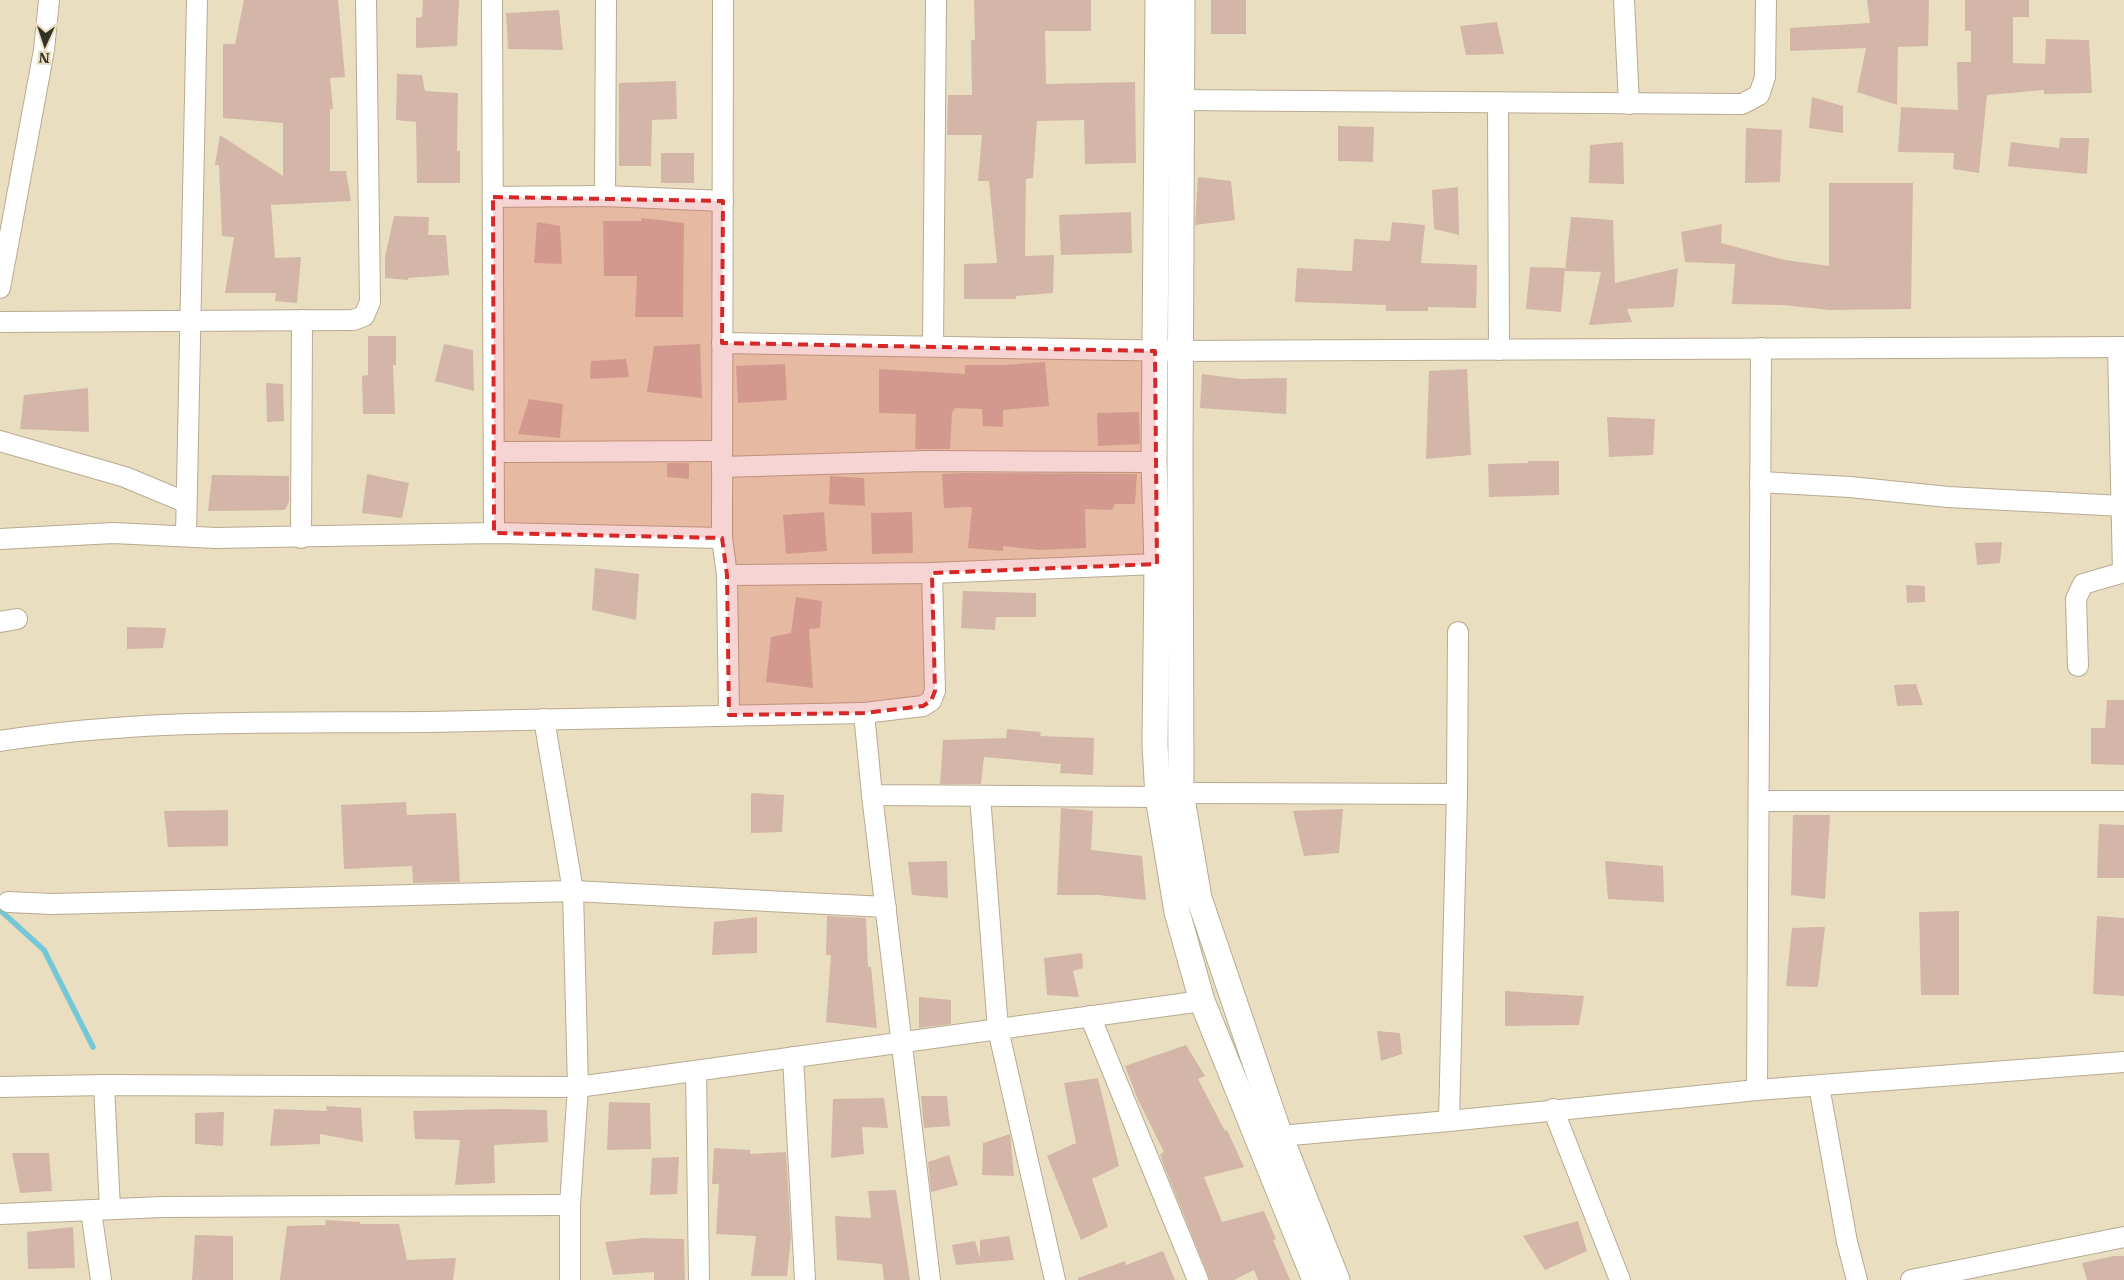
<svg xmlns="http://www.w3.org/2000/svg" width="2124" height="1280" font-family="'IBM Plex Serif',serif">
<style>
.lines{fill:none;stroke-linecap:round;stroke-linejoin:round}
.stream{stroke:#74c7d7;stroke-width:5.5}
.building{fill:#d4b6a8}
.minor-casing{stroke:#b7ab90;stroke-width:22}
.tertiary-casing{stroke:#b7ab90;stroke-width:27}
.minor{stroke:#fff;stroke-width:20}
.tertiary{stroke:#fff;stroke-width:25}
.marked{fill:#d62828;fill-opacity:0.2;stroke:#d62828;stroke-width:4;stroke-dasharray:10 6;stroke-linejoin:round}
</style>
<rect width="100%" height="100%" fill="#eadec1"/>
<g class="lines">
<!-- stream -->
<polyline class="stream" points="0,910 44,950 93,1047"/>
</g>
<!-- building -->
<g class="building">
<polygon points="244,0 338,0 345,77 330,78 333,109 330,109 330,171 346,171 351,201 271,205 275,258 301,257 297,303 275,301 276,293 225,293 234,237 222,236 219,165 215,165 220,135 283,176 283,123 223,118 223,44 235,44"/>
<polygon points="423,0 459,0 457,46 416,48 416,18 422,17"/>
<polygon points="974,0 1091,0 1091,31 1045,31 1046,84 1135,82 1136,163 1085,164 1084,120 1037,121 1033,178 1026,179 1025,256 1054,255 1053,293 1016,296 1016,299 964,299 964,264 997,263 989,181 978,181 982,135 947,135 948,95 972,95 971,40 975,40"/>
<rect x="1211" y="0" width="35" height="34"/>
<polygon points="1867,0 1929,0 1928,46 1898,47 1897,105 1857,92 1866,48 1790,51 1790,28 1870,23"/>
<polygon points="1965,0 2029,0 2029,17 2013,17 2013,63 2045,64 2046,39 2089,40 2092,93 2044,94 2044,90 1987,95 1979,173 1953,169 1954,153 1898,152 1901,107 1958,110 1957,62 1971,62 1971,31 1965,31"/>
<polygon points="559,10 563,50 508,49 506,13"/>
<polygon points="1497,22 1504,54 1466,55 1460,26"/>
<polygon points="397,74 422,75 425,91 458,93 457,151 460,151 460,183 417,183 416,122 396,120"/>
<polygon points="676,81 677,119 652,120 651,166 619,166 619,83"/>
<polygon points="1812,97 1843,106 1843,133 1809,128"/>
<polygon points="1338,126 1374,127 1373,162 1338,161"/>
<polygon points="1746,128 1782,130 1780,182 1745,183"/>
<polygon points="2060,138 2089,138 2087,174 2008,166 2011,142 2059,148"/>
<polygon points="1623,142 1624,184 1589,183 1590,145"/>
<rect x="661" y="153" width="33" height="30"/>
<polygon points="1198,177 1231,181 1235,220 1195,225"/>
<polygon points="1829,183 1913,183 1911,309 1829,310 1783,305 1732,304 1735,264 1685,262 1681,232 1722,224 1721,243 1785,260 1829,266"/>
<polygon points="1458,187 1459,235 1434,229 1432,190"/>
<polygon points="1131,212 1132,253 1061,255 1059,215"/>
<polygon points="394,216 429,217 428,235 446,235 449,275 408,278 408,280 385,278 385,257"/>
<polygon points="1571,217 1613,220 1615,283 1678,268 1674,307 1627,309 1632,322 1589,325 1601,272 1565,271"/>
<polygon points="642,218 684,223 683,317 635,317 637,276 604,276 603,221 641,221"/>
<polygon points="537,222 560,226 562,264 534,263"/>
<polygon points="1392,222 1425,225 1421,263 1477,265 1476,308 1428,307 1428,311 1386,311 1386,305 1295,302 1297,268 1352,271 1354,239 1390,241"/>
<polygon points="1530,267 1565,268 1561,312 1526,309"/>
<polygon points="368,336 396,336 396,365 393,365 395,414 363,414 362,376 368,375"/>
<polygon points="444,344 473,350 474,391 435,381"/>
<polygon points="700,344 702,398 647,392 654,346"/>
<polygon points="626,359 629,377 590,379 591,361"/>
<polygon points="1045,362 1049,406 1003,410 1003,427 983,426 982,409 955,408 952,413 950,449 915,449 916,414 879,413 879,369 965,374 965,365 1004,365"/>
<polygon points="785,364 787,400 738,403 736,366"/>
<polygon points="1467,369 1471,455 1426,459 1429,371"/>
<polygon points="1202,374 1241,379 1287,378 1286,414 1200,408"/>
<polygon points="266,383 283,384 284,421 267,422"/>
<polygon points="88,388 89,432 20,429 24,395"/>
<polygon points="529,399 563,404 560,438 518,434"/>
<polygon points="1139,412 1140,444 1098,446 1097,413"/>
<polygon points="1607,417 1655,419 1653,455 1609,457"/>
<polygon points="1528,461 1559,461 1559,495 1489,497 1488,464 1528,463"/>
<polygon points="667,463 689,463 689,479 667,477"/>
<polygon points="367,474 409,483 402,518 362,513"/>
<polygon points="942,474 963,473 1137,474 1135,504 1115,504 1112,510 1085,509 1086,548 1040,550 1003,546 1003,551 968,548 972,507 944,508"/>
<polygon points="212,475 289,476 289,502 285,510 208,511"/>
<polygon points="830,476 864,478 865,506 829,504"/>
<polygon points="824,512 827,551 786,554 783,515"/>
<polygon points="912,512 913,553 872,554 871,513"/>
<polygon points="2002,542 2000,563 1977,565 1975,543"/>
<polygon points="595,568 639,574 636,620 592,610"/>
<polygon points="1906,585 1925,586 1925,602 1907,603"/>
<polygon points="963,591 1036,593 1036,617 996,617 995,630 961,628"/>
<polygon points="796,597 822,601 820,628 809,629 813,688 766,682 771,637 791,633"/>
<polygon points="127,627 166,628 163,648 127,649"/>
<polygon points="1916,684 1923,705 1897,706 1894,685"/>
<polygon points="2107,700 2124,700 2124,765 2091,764 2091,728 2105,728"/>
<polygon points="1007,729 1041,732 1040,736 1094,738 1093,775 1060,773 1061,764 984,757 981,784 940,784 943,740 1006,738"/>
<polygon points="751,793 784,795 782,832 751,833"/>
<polygon points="406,802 407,815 456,813 460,882 413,883 412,866 344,869 341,805"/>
<polygon points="1061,808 1093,811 1091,850 1142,856 1146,900 1098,895 1057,895"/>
<polygon points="1343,809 1339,853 1304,856 1293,811"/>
<polygon points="228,810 228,846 168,847 164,811"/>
<polygon points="1793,815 1830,815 1825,899 1791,895"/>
<polygon points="2099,824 2124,825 2124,878 2097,878"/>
<polygon points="947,861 948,898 912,895 908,862"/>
<polygon points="1605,861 1663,866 1664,902 1608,899"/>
<polygon points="1959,911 1959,995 1921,995 1919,912"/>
<polygon points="827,916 866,918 868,967 871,967 877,1028 826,1022 831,955 826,955"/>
<polygon points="2097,916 2124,918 2124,996 2093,994"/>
<polygon points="757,917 757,953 712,955 714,922"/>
<polygon points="1816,927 1825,927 1818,987 1786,986 1792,928"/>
<polygon points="1082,953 1083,968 1073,971 1079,997 1047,995 1044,958"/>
<polygon points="1505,991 1584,996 1579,1025 1505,1026"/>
<polygon points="919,997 951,1000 951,1024 919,1028"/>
<polygon points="1377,1031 1400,1033 1402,1054 1381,1061"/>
<polygon points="1186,1045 1205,1076 1198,1079 1225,1131 1227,1130 1244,1167 1204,1177 1222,1222 1264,1211 1276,1239 1273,1240 1290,1280 1258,1280 1254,1270 1234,1280 1210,1280 1164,1166 1160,1154 1164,1152 1138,1100 1125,1066"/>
<polygon points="1098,1078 1119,1166 1092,1179 1108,1227 1081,1240 1047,1156 1076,1143 1064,1083"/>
<polygon points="921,1096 947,1096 950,1126 924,1128"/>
<polygon points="884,1098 888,1128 862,1127 864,1154 831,1158 833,1099"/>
<polygon points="609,1102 650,1103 651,1149 607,1150"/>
<polygon points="326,1106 361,1108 363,1142 320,1134 320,1144 270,1146 274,1109 327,1111"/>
<polygon points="501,1109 547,1110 548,1142 494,1145 495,1183 455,1185 460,1140 415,1139 413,1111"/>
<polygon points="224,1112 223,1146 195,1144 195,1113"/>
<polygon points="1010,1134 1014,1176 982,1175 983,1143"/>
<polygon points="714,1148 750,1150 750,1154 786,1152 791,1238 787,1276 751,1276 756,1236 716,1234 719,1184 712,1184"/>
<polygon points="12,1153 49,1153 52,1191 20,1193"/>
<polygon points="949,1155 958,1185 931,1192 928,1162"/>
<polygon points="679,1157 677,1194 650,1195 652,1158"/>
<polygon points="896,1190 910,1280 884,1280 882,1264 837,1260 835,1216 871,1218 868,1191"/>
<polygon points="326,1220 360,1222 360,1224 399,1224 407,1260 456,1258 453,1280 280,1280 287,1226 325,1225"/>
<polygon points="1578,1221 1587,1251 1545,1270 1523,1236"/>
<polygon points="73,1227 75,1268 28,1269 27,1232"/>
<polygon points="195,1235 233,1236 233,1280 192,1280"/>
<polygon points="1009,1236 1014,1260 956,1265 952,1245 975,1241 980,1258 980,1240"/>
<polygon points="643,1238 684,1239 685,1280 654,1280 654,1272 613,1275 605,1242"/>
<polygon points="1163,1251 1175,1280 1078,1280 1078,1278 1125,1261 1126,1265"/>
<polygon points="2114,1256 2124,1256 2124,1280 2087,1280 2082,1263"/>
</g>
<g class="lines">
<!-- minor casing -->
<g class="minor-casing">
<g id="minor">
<polyline points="492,0 494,533"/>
<polyline points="723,0 722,538 727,575 729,715"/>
<polyline points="1624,0 1629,104"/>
<polyline points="1182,100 1742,104 1759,95 1765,77 1766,0"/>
<polyline points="1498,103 1499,350"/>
<polyline points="605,196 606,0"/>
<polyline points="493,197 605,196 723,201"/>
<polyline points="0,288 44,50 49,0"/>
<polyline points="0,322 353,320 364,316 370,302 366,0"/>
<polyline points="722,343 1181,351 2124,347"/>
<polyline points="933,346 936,0"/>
<polyline points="2118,347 2123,572"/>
<polyline points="0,441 125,477 185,502"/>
<polyline points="494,452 722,451"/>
<polyline points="722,467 926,461 1154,462"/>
<polyline points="1760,482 1850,487 1948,497 2122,506"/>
<polyline points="186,535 197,0"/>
<polyline points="301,538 302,320"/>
<polyline points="0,539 113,533 216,538 494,533 722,538"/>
<polyline points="727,575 932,573 1157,564"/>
<polyline points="0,622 17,619"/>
<polyline points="2078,666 2076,599 2083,584 2124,572"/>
<polyline points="864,713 923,706 931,701 935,691 932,573"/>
<polyline points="544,719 573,891 578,1087 570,1205 570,1280"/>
<path d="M0 741C142 718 286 723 429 722 574 720 719 715 864 713L872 795 1158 797"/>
<polyline points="1181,793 1457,794"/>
<polyline points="872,795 930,1280"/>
<polyline points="980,796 998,1029 1055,1280"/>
<polyline points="1759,801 2124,801"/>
<polyline points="8,902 52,904 573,891 886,907"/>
<polyline points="1090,1016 1198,1280"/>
<polyline points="793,1057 805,1280"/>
<polyline points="696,1071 699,1280"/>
<polyline points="104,1085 110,1209"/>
<polyline points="1819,1086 1847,1242 1857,1280"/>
<polyline points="0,1087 104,1085 578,1087 1202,1001"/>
<polyline points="1757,1090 1761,348"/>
<polyline points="1553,1109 1620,1280"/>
<polyline points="1449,1121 1457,794 1458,632"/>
<polyline points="1280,1136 1449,1121 1757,1090 2124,1062"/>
<polyline points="91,1211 101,1280"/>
<polyline points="0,1214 162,1207 570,1205"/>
<polyline points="1911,1280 2124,1237"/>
</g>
</g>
<!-- tertiary casing -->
<g class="tertiary-casing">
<g id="tertiary">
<polyline points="1158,0 1154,462 1157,564 1155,745 1158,797 1177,912 1202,1001 1315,1280"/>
<polyline points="1182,0 1180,459 1181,793 1199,898 1280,1136 1337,1280"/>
</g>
</g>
<!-- minor -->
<use href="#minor" class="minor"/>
<!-- tertiary -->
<use href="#tertiary" class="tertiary"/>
</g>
<!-- marked area -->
<path class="marked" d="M493 197 723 201 722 343 1155 351 1157 564 932 573 935 691 931 701 923 706 864 713 729 715 727 575 722 538 494 533Z"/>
<!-- north arrow -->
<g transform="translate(45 45) rotate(183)" stroke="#eadec1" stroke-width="4" paint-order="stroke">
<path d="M0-4L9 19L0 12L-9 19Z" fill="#343025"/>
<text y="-8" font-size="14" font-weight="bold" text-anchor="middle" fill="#343025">N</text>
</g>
</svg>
